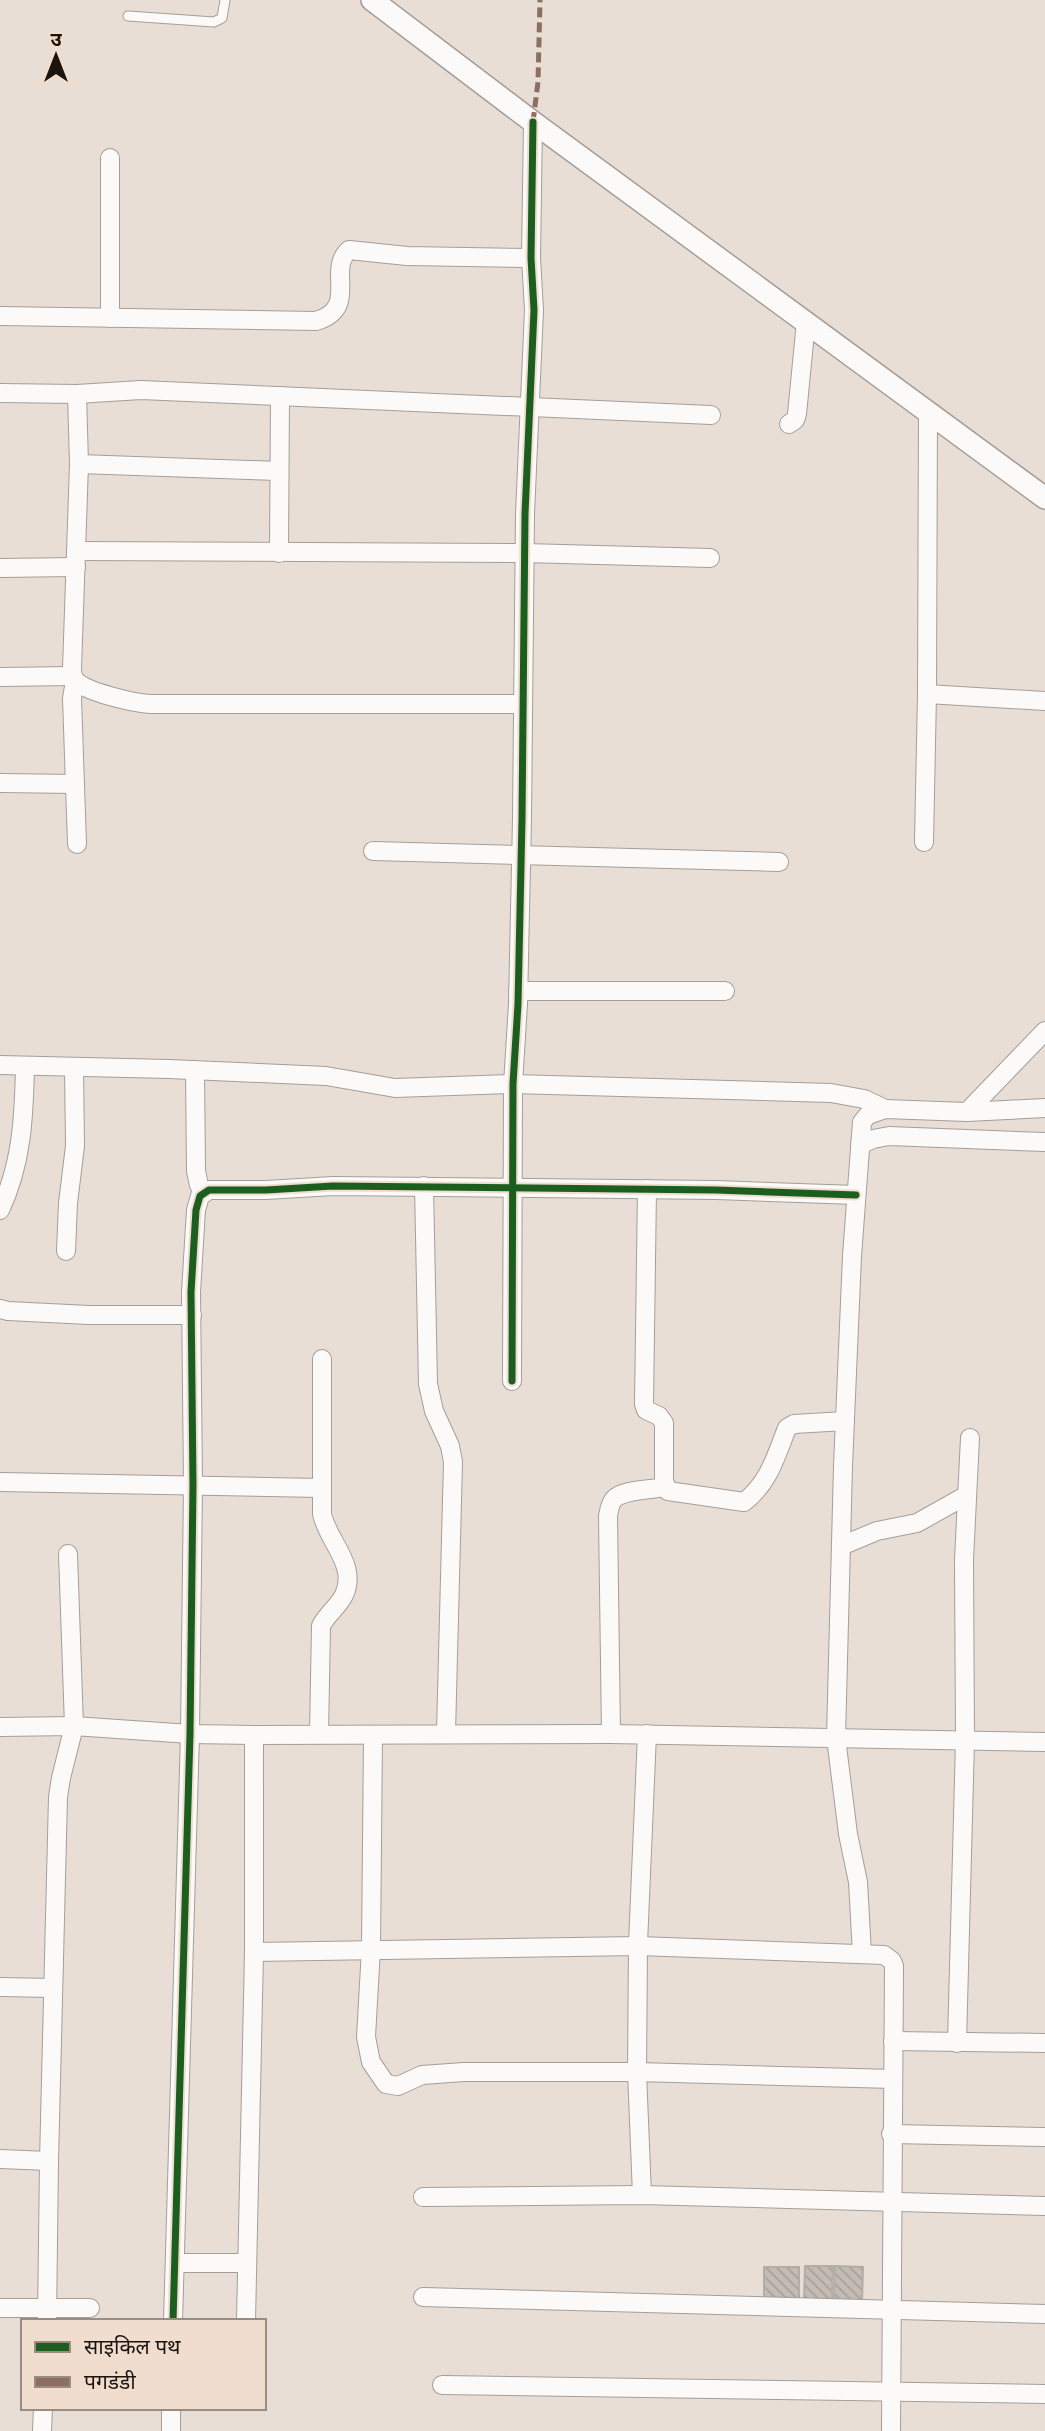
<svg xmlns="http://www.w3.org/2000/svg" width="1045" height="2431" font-family="'Nunito Sans','Noto Sans Devanagari',sans-serif">
<style>
.building{fill:url(#building-back-hatch);stroke:#b4aca6;stroke-width:2}
.lines{fill:none;stroke-linecap:round;stroke-linejoin:round}
.service-casing{stroke:#a59e98;stroke-width:11}
.minor-casing{stroke:#a59e98;stroke-width:20}
.tertiary-casing{stroke:#a59e98;stroke-width:24}
.service{stroke:#fcfaf9;stroke-width:9}
.minor{stroke:#fcfaf9;stroke-width:18}
.tertiary{stroke:#fcfaf9;stroke-width:21}
.quiet{stroke:#8d6e63;stroke-width:5;stroke-dasharray:10 5;stroke-linecap:butt}
.cycleway-casing{stroke:#f0ddce;stroke-width:11}
.cycleway{stroke:#1b5e20;stroke-width:7}
</style>
<defs>
<pattern id="building-back-hatch" width="6" height="6" patternUnits="userSpaceOnUse" patternTransform="scale(1.75)"><rect width="6" height="6" fill="#c4bbb5"/><path d="M-1 5l2 2M0 0l6 6M5-1l2 2" fill="none" stroke="#a8a09a"/></pattern>
</defs>
<rect width="100%" height="100%" fill="#e8ded6"/>
<!-- building -->
<g class="building">
<polygon points="805,2266 833,2266 832,2302 804,2301"/>
<polygon points="835,2266 863,2267 862,2302 834,2301"/>
<polygon points="764,2267 799,2267 799,2299 764,2300"/>
</g>
<g class="lines">
<!-- service casing -->
<g class="service-casing">
<polyline id="service" points="128,16 214,22 222,18 225,0"/>
</g>
<!-- minor casing -->
<g class="minor-casing">
<g id="minor">
<path d="M0 316 316 321C360 308 326 270 349 250L407 256 531 258"/>
<polyline points="110,318 110,158"/>
<polyline points="0,393 77,394 141,390 711,415"/>
<path d="M77 394 79 464 72 669C72 673 72 676 75 680 85 692 134 703 150 704H522"/>
<polyline points="789,424 795,420 797,414 806,322"/>
<polyline points="79,464 279,471"/>
<polyline points="77,551 525,553 710,558"/>
<polyline points="279,553 280,396"/>
<polyline points="0,568 76,567"/>
<polyline points="0,677 72,676"/>
<polyline points="75,681 72,698 77,844"/>
<polyline points="927,694 1045,701"/>
<polyline points="0,783 75,784"/>
<polyline points="924,842 927,694 928,412"/>
<polyline points="373,851 779,862"/>
<polyline points="518,991 725,991"/>
<polyline points="0,1065 169,1069 326,1076 395,1088 513,1084 831,1093 864,1099 885,1109"/>
<polyline points="195,1070 196,1171 199,1185 203,1192"/>
<polyline points="967,1112 1045,1031"/>
<polyline points="860,1145 873,1139 889,1136 1045,1142"/>
<polyline points="424,1186 428,1384 434,1411 450,1446 453,1462 446,1733"/>
<path d="M647 1189 644 1404 646 1410 659 1416 664 1423V1481L668 1491 744 1502C769 1483 776 1456 787 1428L794 1424 845 1421"/>
<path d="M0 1210C22 1164 24 1116 25 1066"/>
<polyline points="66,1251 68,1203 75,1146 74,1067"/>
<polyline points="0,1309 8,1311 89,1315 192,1315"/>
<polyline points="512,1381 513,1084 518,1004 522,819 525,514 534,310 531,258 533,122"/>
<polyline points="0,1482 321,1488"/>
<polyline points="841,1546 877,1531 917,1523 967,1495"/>
<polyline points="0,1727 74,1726 190,1734 254,1735 611,1734 1045,1742"/>
<path d="M319 1734 321 1626C327 1614 338 1607 344 1595 358 1565 328 1542 322 1514V1359"/>
<path d="M611 1734 608 1516C609 1511 610 1503 614 1499 624 1489 651 1490 666 1487"/>
<polyline points="373,1735 371,1949 366,2037 371,2062 386,2084 398,2086 422,2075 464,2072 637,2072 893,2079"/>
<polyline points="254,1952 638,1946 884,1955 892,1961 894,1966 891,2431"/>
<polyline points="862,1954 858,1882 848,1834 836,1738 843,1466 852,1256 862,1122 868,1115 885,1109 967,1112 1045,1108"/>
<polyline points="0,1987 53,1988"/>
<polyline points="893,2041 1045,2043"/>
<polyline points="957,2043 965,1741 964,1560 970,1438"/>
<polyline points="891,2134 1045,2137"/>
<polyline points="0,2159 49,2161"/>
<polyline points="642,2195 637,2072 638,1944 647,1734"/>
<polyline points="423,2197 642,2195 1045,2206"/>
<polyline points="175,2263 247,2263"/>
<polyline points="423,2297 1045,2314"/>
<polyline points="0,2308 90,2308"/>
<polyline points="47,2321 49,2161 58,1797 61,1778 74,1726 68,1554"/>
<polyline points="173,2321 190,1734 193,1485 191,1292 196,1210 200,1196 209,1190 266,1190 333,1186 716,1190 856,1195"/>
<polyline points="246,2321 254,1952 254,1735"/>
<polyline points="442,2385 1045,2394"/>
<polyline points="42,2431 43,2408"/>
<polyline points="171,2431 171,2408"/>
</g>
</g>
<!-- tertiary casing -->
<g class="tertiary-casing">
<polyline id="tertiary" points="372,0 533,122 1045,498"/>
</g>
<!-- service -->
<use href="#service" class="service"/>
<!-- minor -->
<use href="#minor" class="minor"/>
<!-- tertiary -->
<use href="#tertiary" class="tertiary"/>
<!-- quiet -->
<polyline class="quiet" points="533,122 538,82 540,0"/>
<!-- cycleway casing -->
<g class="cycleway-casing">
<g id="cycleway">
<polyline points="512,1381 513,1084 518,1004 522,819 525,514 534,310 531,258 533,122"/>
<polyline points="173,2321 190,1734 193,1485 191,1292 196,1210 200,1196 209,1190 266,1190 333,1186 716,1190 856,1195"/>
</g>
</g>
<!-- cycleway -->
<use href="#cycleway" class="cycleway"/>
</g>
<!-- legend -->
<rect x="21" y="2319" width="245" height="91" fill="#f0ddce" stroke="#9a8c81" stroke-width="2"/>
<rect x="35" y="2342" width="35" height="10" fill="#1b5e20" stroke="#9a8c81" stroke-width="2"/>
<text x="84" y="2354" font-size="21" fill="#1a130e">साइकिल पथ</text>
<rect x="35" y="2377" width="35" height="10" fill="#8d6e63" stroke="#9a8c81" stroke-width="2"/>
<text x="84" y="2389" font-size="21" fill="#1a130e">पगडंडी</text>
<!-- north arrow -->
<g transform="translate(56 56)" stroke="#f0ddce" stroke-width="5" paint-order="stroke">
<path d="M0-5L12 26L0 18L-12 26Z" fill="#1a130e"/>
<text y="-10" font-size="19" font-weight="bold" text-anchor="middle" fill="#1a130e">उ</text>
</g>
</svg>
